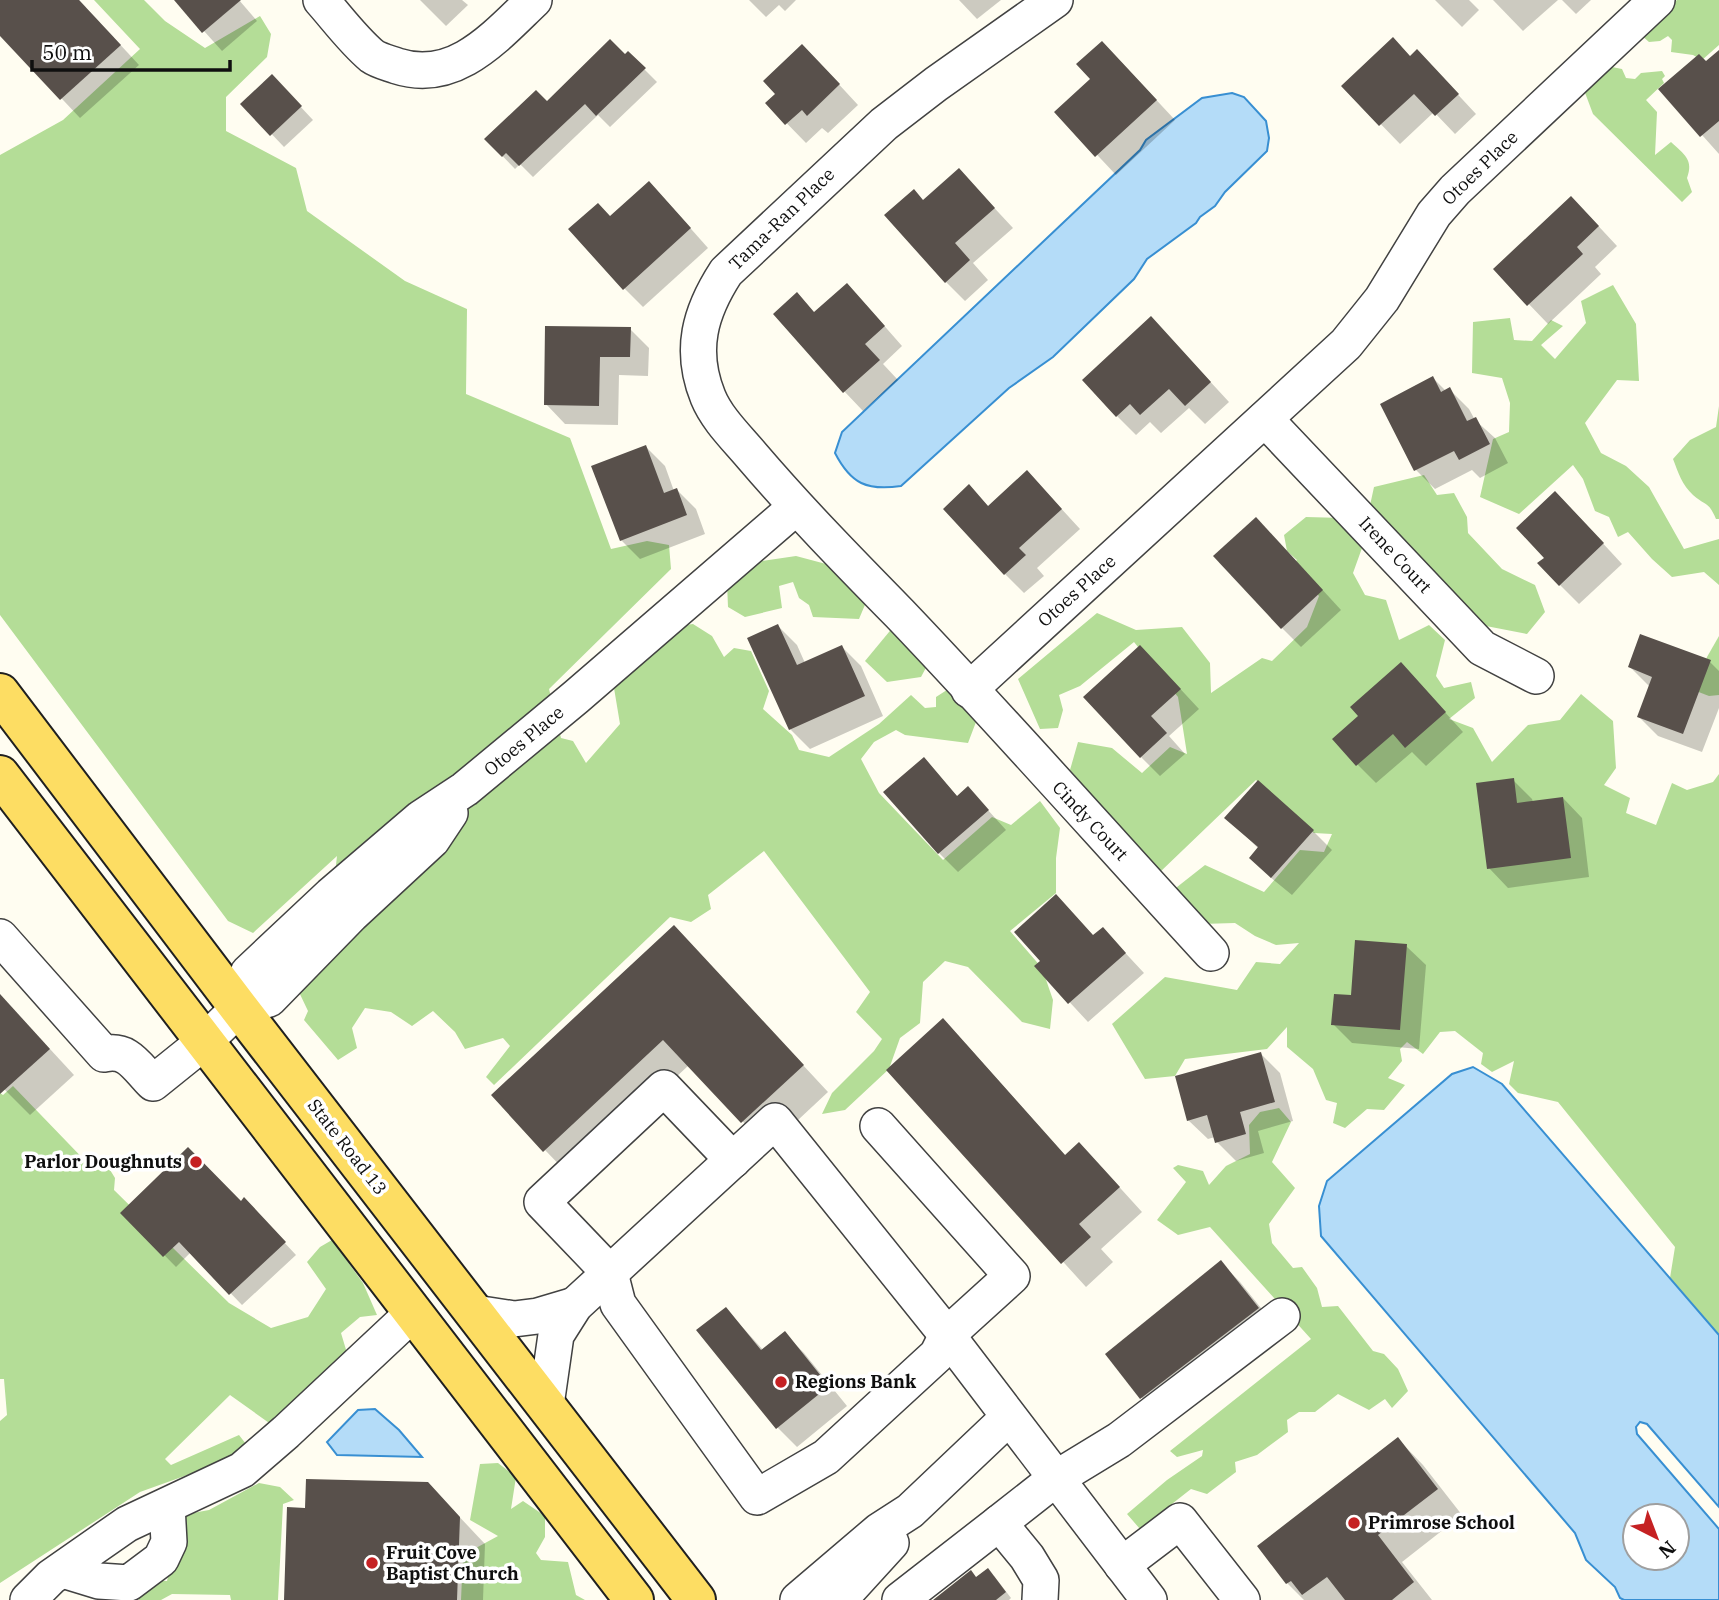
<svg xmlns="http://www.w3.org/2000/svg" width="1719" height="1600" font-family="'IBM Plex Serif',serif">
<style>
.forest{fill:#b4dd97}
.water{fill:#b4dcf8;stroke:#388fd2;stroke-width:2;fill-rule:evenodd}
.shadow{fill:#0003}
.building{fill:#58504b}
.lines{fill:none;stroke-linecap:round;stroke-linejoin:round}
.minor-casing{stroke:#424242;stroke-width:38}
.major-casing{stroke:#202020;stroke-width:42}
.minor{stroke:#fff;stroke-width:35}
.major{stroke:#fddd63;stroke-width:38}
.poi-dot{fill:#c52123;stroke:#fff;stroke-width:2.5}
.labels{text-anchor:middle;stroke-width:7;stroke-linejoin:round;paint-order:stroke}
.street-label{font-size:18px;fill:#0f0f0f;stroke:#fff}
.poi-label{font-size:18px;font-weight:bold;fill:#0f0f0f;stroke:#fff;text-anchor:start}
</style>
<rect width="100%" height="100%" fill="#fffdf1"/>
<!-- forest -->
<g class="forest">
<polygon points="94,0 144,0 165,21 205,48 260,16 271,34 267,57 226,97 226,131 296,168 307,211 405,281 467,309 466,394 570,438 611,549 647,541 669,545 671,569 549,689 561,738 573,741 586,763 620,724 614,688 677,626 693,624 712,636 724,657 734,648 751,651 769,691 763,709 792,735 799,750 829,757 879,724 911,695 925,708 936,707 936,697 950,688 976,722 968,743 905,735 896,730 874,742 861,759 879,793 943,860 992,817 1011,825 1040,801 1060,828 1056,858 1056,893 1010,931 1042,968 1053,1000 1050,1029 1022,1022 968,967 945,961 923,982 920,1023 900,1038 889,1069 845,1110 822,1114 832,1093 874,1051 882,1039 856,1012 870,992 764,851 708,895 711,909 691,922 670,917 494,1085 486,1077 510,1046 503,1038 465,1049 455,1032 433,1011 412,1026 391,1012 365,1008 352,1028 357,1048 338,1060 304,1020 308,1011 298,990 325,963 337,856 253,933 228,921 0,615 0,155 63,120 140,49"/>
<polygon points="1677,0 1719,0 1719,45 1702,60 1693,55 1671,52 1672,40 1668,36 1660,41 1649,42 1640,34"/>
<path d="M1607 66 1622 69 1626 78 1635 79 1641 73 1662 71 1665 76 1662 79 1664 83 1646 100 1657 112 1655 155 1671 142C1684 154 1694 160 1687 178L1692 192 1682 202 1593 114 1584 90Z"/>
<polygon points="1613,285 1636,324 1639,381 1617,380 1585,423 1601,453 1626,466 1649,487 1684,549 1719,539 1719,585 1704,572 1672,577 1652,559 1628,532 1618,537 1609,517 1595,511 1583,479 1573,465 1519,514 1480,497 1493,439 1509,432 1510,403 1502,378 1472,373 1473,322 1510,318 1514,340 1532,341 1551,320 1563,326 1541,345 1555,359 1586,323 1581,301"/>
<path d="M1719 406V519H1716C1708 500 1705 506 1693 495 1682 485 1678 472 1673 459L1690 440 1716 427Z"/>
<polygon points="1424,475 1437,495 1454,493 1467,517 1468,533 1502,569 1535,585 1545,612 1527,634 1486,626 1369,510 1374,487"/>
<polygon points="1306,517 1343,518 1362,548 1353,573 1365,595 1386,600 1399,640 1429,625 1445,640 1436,676 1444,688 1471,682 1475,698 1449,719 1473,728 1492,762 1528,725 1560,720 1581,694 1613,721 1616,768 1604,785 1630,798 1626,813 1656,825 1672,783 1687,790 1713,782 1719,774 1719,1335 1670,1278 1675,1247 1558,1102 1518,1093 1509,1084 1514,1061 1492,1072 1481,1064 1483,1053 1455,1031 1440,1032 1423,1054 1407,1042 1400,1049 1402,1061 1388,1078 1405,1085 1384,1110 1367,1109 1345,1128 1333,1123 1337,1103 1326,1100 1313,1069 1287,1047 1287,1027 1267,1049 1185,1059 1175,1076 1145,1079 1112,1024 1165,977 1237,990 1256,962 1280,964 1299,943 1276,945 1255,936 1235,923 1201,924 1172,891 1205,865 1264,892 1300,850 1324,852 1332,834 1314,833 1256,780 1159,873 1070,770 1078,742 1112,748 1142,773 1170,747 1187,754 1178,697 1134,642 1080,686 1059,695 1063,710 1058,728 1040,729 1018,679 1097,613 1136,630 1182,627 1210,663 1211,693 1262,658 1272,661 1307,627 1319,596 1291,566 1297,560 1287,551 1284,535"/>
<polygon points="796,556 826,564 867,600 859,619 813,617 809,605 799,598 793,582 779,586 782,608 745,617 728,607 727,583 762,561"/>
<polygon points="894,626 929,662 921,677 887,682 865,661"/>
<polygon points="1719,636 1719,695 1709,696 1696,691 1707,657"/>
<polygon points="13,1086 95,1171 107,1165 115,1178 114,1190 229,1303 271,1328 308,1317 326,1289 307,1262 320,1247 332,1240 363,1283 377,1315 360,1317 341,1333 347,1353 272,1425 230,1395 165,1459 171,1465 239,1435 246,1444 240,1456 140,1492 0,1583 0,1421 7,1415 4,1379 0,1379 0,1093 3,1095"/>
<polygon points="1279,1108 1291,1122 1272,1162 1295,1188 1269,1224 1272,1243 1293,1268 1302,1267 1317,1288 1322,1307 1338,1306 1373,1351 1384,1354 1398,1369 1408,1391 1392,1408 1385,1399 1369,1410 1338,1394 1315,1412 1299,1412 1287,1420 1288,1432 1257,1455 1235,1462 1236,1472 1207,1494 1191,1489 1140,1529 1127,1514 1167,1480 1202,1456 1203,1450 1177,1457 1170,1451 1311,1339 1210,1227 1178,1235 1157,1220 1186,1182 1173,1168 1178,1165 1203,1171 1209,1185 1226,1166 1250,1154 1249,1125 1260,1112"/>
<polygon points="498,1463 516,1477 511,1509 523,1501 545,1516 545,1537 536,1553 541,1560 568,1562 576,1595 585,1600 461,1600 463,1555 498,1536 470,1520 480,1464"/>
<polygon points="259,1483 280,1487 294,1500 283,1504 278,1600 231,1600 230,1595 172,1594 161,1600 139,1600 138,1597 151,1580 167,1581 182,1515 209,1510"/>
</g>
<!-- water -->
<g class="water">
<path d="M1232 93 1244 97 1266 121 1269 138 1267 151 1225 192 1215 206 1200 217 1196 223 1147 259 1134 279 1053 357 1009 388 901 486C867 491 851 484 835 453L842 432 1140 150 1146 140 1202 98Z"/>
<path d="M1473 1067 1502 1084 1719 1335V1507L1647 1424 1640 1422 1636 1427 1637 1434 1719 1529V1600H1624L1620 1598 1615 1587 1586 1560 1575 1533 1321 1236 1319 1206 1327 1181 1452 1074ZM1635 1516H1677V1558H1635Z"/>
<polygon points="375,1409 399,1430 422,1457 337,1455 327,1442 358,1410"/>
</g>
<!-- shadow -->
<g class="shadow">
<polygon points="0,0 79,0 139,65 80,118 0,33"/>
<polygon points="176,0 239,0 257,21 222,51"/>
<polygon points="420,0 462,0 468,5 446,26"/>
<polygon points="749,0 796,0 785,11 779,5 766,17"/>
<polygon points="959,0 1001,0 977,19"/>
<polygon points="1435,0 1469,0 1479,10 1462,27"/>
<polygon points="1493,0 1558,0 1523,31"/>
<polygon points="1562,0 1591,0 1576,14"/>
<polygon points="1719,52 1719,154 1661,89 1706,63"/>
<polygon points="628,53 657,82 610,127 598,115 533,177 520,164 515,169 486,139"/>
<polygon points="1411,58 1436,71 1476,114 1455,134 1434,112 1400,144 1344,86"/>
<polygon points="1121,62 1175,120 1116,175 1057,112"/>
<polygon points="821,65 858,105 828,133 822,128 806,143 768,104"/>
<polygon points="284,89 313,120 284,147 243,104"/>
<polygon points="959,170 1013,228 973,263 988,280 965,301 946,282 924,201"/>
<polygon points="668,203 708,248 643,307 624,288 611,218"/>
<polygon points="1590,217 1617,246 1595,267 1601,274 1548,324 1495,269"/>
<polygon points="866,305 902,346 883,364 898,380 863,411 844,391 816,314"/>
<polygon points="630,329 649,348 648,376 619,375 618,425 565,424 546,404"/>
<polygon points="1170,338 1229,402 1205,424 1189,408 1161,433 1150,422 1136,435 1117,416"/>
<polygon points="1433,378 1446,391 1450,390 1469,409 1475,420 1495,438 1508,463 1480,478 1472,470 1435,489 1416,470"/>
<polygon points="646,447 665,466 674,491 677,490 696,509 705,534 640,559 621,540"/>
<polygon points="969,487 989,507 1046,492 1080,529 1037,568 1044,576 1024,593 1005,574"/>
<polygon points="1574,512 1622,564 1579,604 1560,585 1546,558"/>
<polygon points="1275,538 1341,610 1301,647 1282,628"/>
<polygon points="778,626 797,645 805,663 842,647 861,666 883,716 810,749 790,729"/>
<polygon points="1710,662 1719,671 1719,708 1702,752 1658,736 1639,717 1649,686 1630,667"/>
<polygon points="1401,664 1463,732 1426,766 1412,752 1376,783 1357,764 1361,716"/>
<polygon points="1159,666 1199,709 1169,736 1185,754 1160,776 1141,757"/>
<polygon points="924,760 958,797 968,788 1006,830 958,872 939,853"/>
<polygon points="1513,780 1532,799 1533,802 1563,798 1582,818 1589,877 1508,888 1489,868"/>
<polygon points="1227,818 1313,831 1332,850 1292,895 1270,877 1259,849"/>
<polygon points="1103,929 1144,973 1088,1022 1037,967 1094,937"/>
<polygon points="1406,946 1426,965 1419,1049 1352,1043 1333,1024"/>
<polygon points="699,953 828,1092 768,1148 689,1065 570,1176 545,1150"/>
<polygon points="0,995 74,1075 30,1115 0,1085"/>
<polygon points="966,1044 1066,1156 1102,1168 1142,1212 1101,1249 1113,1262 1086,1287 889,1070"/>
<polygon points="1261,1054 1280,1073 1293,1121 1258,1131 1264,1153 1236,1161 1217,1142 1215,1137 1208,1139 1188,1120"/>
<polygon points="241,1203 255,1211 296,1255 242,1305 191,1252 176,1267 123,1213"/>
<polygon points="1221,1263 1240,1282 1277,1328 1161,1417 1141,1397"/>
<polygon points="726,1309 764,1351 785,1334 804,1353 847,1406 797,1447 778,1428 699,1331"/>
<polygon points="1398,1439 1423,1465 1462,1515 1402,1562 1432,1600 1304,1600 1287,1583"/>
<polygon points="453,1510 485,1544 483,1600 286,1600"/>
<polygon points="994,1576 1011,1598 1009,1600 936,1600 977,1578"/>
</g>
<!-- building -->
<g class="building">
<polygon points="0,0 79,0 121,45 60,100 0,36"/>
<polygon points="174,0 241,0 202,33"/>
<polygon points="1393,37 1410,56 1417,49 1459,94 1435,116 1414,94 1379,126 1341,86"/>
<polygon points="610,39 625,54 628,51 646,68 596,116 585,104 519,166 506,153 502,157 484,139 536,90 547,101"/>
<polygon points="1102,41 1157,100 1095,157 1054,112 1090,79 1076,64"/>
<polygon points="802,44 840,84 807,116 802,110 785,125 765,103 775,94 763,81"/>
<polygon points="1719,50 1719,121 1700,137 1658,89 1699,54 1706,61"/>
<polygon points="272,74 302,106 270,136 240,104"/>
<polygon points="959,168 995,208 955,243 970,260 945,283 884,215 914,189 923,200"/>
<polygon points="649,181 691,228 623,290 568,229 598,203 610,216"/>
<polygon points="1571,196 1599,226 1577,247 1583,254 1527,306 1493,269"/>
<polygon points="847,283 885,326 865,344 880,360 843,393 773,314 797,292 814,312"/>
<polygon points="1151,316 1211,382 1185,406 1169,389 1140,415 1130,404 1116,417 1082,380"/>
<polygon points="545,326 631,327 630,357 600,357 599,406 544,405"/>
<polygon points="1433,376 1441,392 1450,387 1467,421 1476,417 1490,444 1459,460 1454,451 1414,471 1380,404"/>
<polygon points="646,445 664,493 677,488 687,515 620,541 591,466"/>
<polygon points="1027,470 1062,509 1019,548 1026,555 1004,575 943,509 969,484 988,506"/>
<polygon points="1555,491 1604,543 1559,586 1537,563 1544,558 1516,528"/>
<polygon points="1256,517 1323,590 1281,629 1213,556"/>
<polygon points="778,624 797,665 842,645 865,696 789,730 747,638"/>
<polygon points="1640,634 1711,660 1683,734 1637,717 1652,677 1628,667"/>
<polygon points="1140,645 1181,689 1151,716 1167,733 1140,758 1083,697"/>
<polygon points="1401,662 1446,712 1405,748 1393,734 1356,766 1332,739 1358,716 1350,707"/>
<polygon points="924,757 957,796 968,786 989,810 938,854 883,792"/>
<polygon points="1514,778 1517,803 1563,797 1571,858 1487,869 1476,783"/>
<polygon points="1258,780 1314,830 1271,878 1249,858 1258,847 1224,818"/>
<polygon points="1056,894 1093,935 1103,927 1126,953 1068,1004 1034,966 1040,961 1014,932"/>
<polygon points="674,925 804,1065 741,1123 663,1040 543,1152 491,1095"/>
<polygon points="1355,940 1407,944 1400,1030 1331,1025 1334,994 1351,995"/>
<polygon points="0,994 50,1049 0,1094"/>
<polygon points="943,1018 1065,1155 1079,1142 1120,1187 1079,1224 1091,1237 1061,1264 886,1070"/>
<polygon points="1261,1052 1275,1102 1240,1112 1246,1134 1215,1143 1207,1115 1187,1121 1175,1076"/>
<polygon points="188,1147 241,1201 244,1197 286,1242 229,1295 179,1242 163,1257 120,1213"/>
<polygon points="1221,1260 1259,1308 1140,1399 1105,1354"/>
<polygon points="726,1307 761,1350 785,1331 829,1386 776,1429 696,1330"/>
<polygon points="1398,1437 1438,1489 1378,1535 1414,1582 1392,1600 1345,1600 1327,1577 1302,1595 1291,1581 1286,1584 1257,1546"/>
<polygon points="306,1479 428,1482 460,1517 457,1600 284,1600 287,1507 305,1508"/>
<polygon points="988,1568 1006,1592 996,1600 933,1600 971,1570 976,1577"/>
</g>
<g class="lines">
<!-- minor casing -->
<g class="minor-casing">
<g id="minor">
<path d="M321 0C337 18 353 40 372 56 379 61 389 63 397 66 455 85 496 36 534 0"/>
<path d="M1055 0 936 84 884 124 726 272C700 312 689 350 708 397 717 419 736 437 752 456 799 511 849 562 900 614 1006 725 1107 840 1211 953"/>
<polyline points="1265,419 1482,648 1536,676"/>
<polyline points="969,690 1346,344 1382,299 1434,214 1455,190 1657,0"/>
<path d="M0 937 104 1054C128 1048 137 1067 153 1083L204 1042 239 1008 269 999 351 915 432 840 450 813"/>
<polyline points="239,1008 248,973 331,895 421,818 465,789 576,697 796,507"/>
<polyline points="733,1160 664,1088 542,1202 610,1273 618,1304 757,1497 826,1457 937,1355 947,1335 1012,1276 878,1126"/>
<polyline points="475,1313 514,1319 538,1316 575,1305"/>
<polyline points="546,1405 556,1335 575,1305 775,1121 947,1335 1149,1600"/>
<polyline points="999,1523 1055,1479 1119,1440 1282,1316"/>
<polyline points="1122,1565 1180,1521 1242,1600"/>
<polyline points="63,1570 99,1581 129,1583 161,1559 169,1542 167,1506"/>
<polyline points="28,1600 51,1577 127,1524 242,1470 286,1432 413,1313"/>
<polyline points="798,1600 879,1531 910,1511 1008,1418"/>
<polyline points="839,1600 891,1543"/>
<polyline points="900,1600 999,1523 1027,1557 1041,1580 1040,1600"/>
</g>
</g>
<!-- major casing -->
<g class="major-casing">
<g id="major">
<polyline points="0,693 239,1008 696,1600"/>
<polyline points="0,775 634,1600"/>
</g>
</g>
<!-- minor -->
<use href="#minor" class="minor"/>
<!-- major -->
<use href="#major" class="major"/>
</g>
<!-- markers -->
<g class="poi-dot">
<circle cx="196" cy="1162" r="7"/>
<circle cx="781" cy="1382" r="7"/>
<circle cx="1354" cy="1523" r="7"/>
<circle cx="372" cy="1563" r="7"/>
</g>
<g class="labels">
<!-- street labels -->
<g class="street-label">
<text transform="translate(1480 168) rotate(-44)" y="6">Otoes Place</text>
<text transform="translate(782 219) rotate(-44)" y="6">Tama-Ran Place</text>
<text transform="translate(1395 555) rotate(47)" y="6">Irene Court</text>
<text transform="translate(1077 591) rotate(-42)" y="6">Otoes Place</text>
<text transform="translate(524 741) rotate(-40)" y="6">Otoes Place</text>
<text transform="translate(1090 821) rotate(47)" y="6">Cindy Court</text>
<text transform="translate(347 1147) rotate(52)" y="6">State Road 13</text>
</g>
<!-- poi labels -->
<g class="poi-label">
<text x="182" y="1168" text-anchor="end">Parlor Doughnuts</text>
<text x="795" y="1388">Regions Bank</text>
<text x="1368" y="1529">Primrose School</text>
<text x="386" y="1559">Fruit Cove<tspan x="386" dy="21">Baptist Church</tspan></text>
</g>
</g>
<!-- north arrow -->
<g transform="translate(1656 1537) rotate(138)"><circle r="33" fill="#ffffff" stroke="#9f9f9f" stroke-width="2"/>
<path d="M0-5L12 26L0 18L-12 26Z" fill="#c52123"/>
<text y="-10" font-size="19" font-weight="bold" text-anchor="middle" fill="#0f0f0f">N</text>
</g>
<!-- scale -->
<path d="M32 60v10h198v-10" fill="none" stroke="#0f0f0f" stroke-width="3.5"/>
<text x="42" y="60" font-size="21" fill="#0f0f0f" stroke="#ffffff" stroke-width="5" paint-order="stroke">50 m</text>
</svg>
